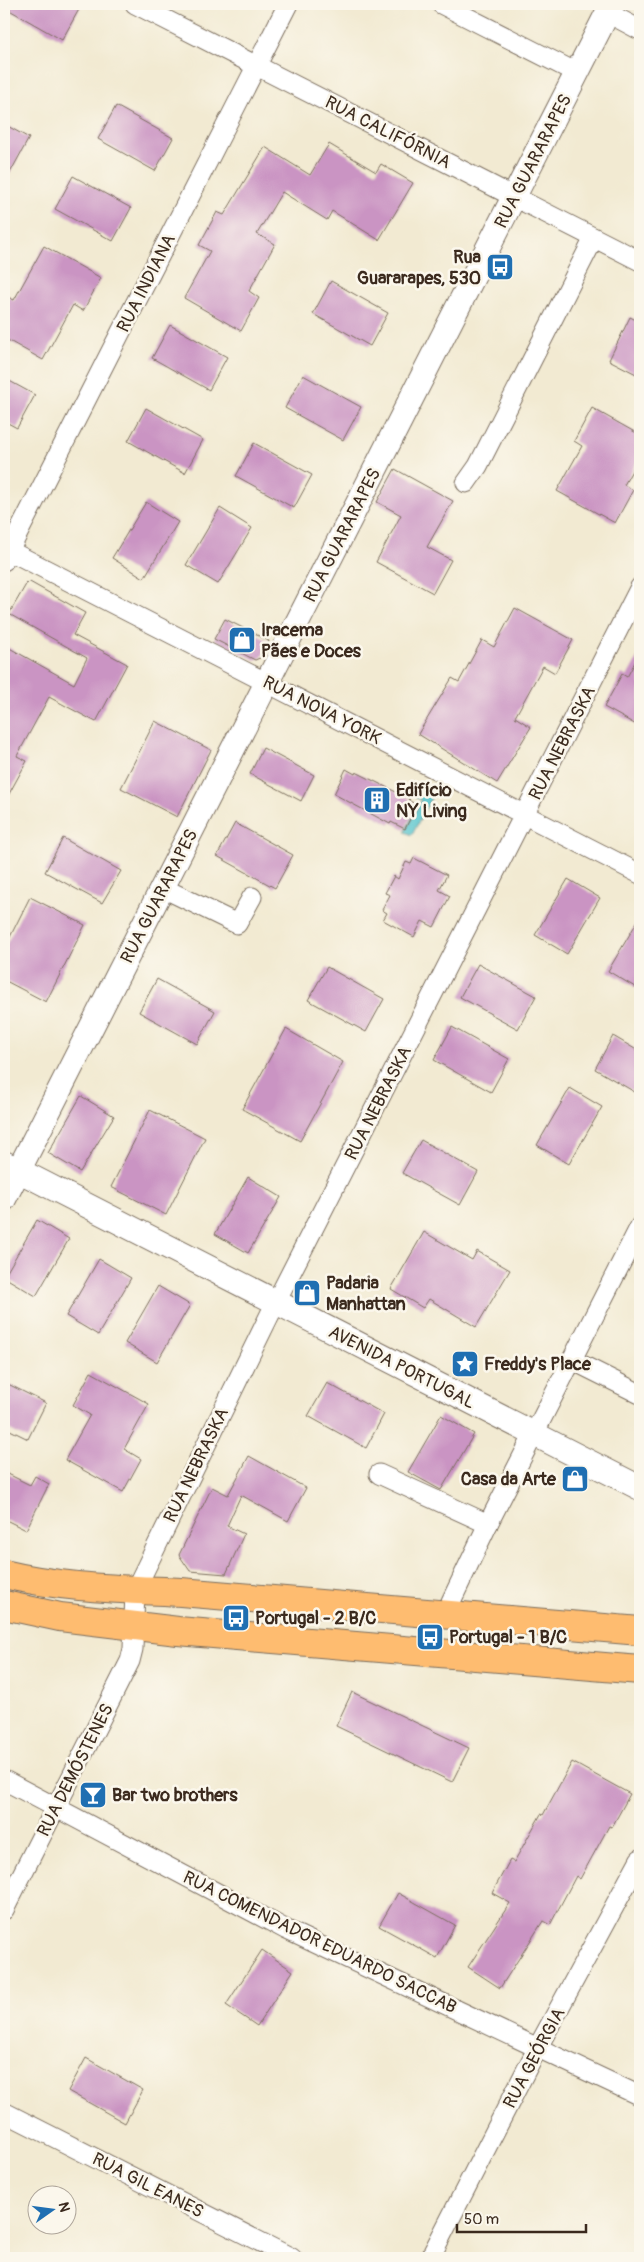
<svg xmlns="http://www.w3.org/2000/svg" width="644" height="2262" font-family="Pangolin,sans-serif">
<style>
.water{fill:#57c5cd;stroke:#497876}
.building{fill:#ca94c3}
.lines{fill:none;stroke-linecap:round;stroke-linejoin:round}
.minor-casing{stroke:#7b6d5d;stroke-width:21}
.tertiary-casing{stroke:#7b6d5d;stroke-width:26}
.primary-casing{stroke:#7b6d5d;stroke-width:30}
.minor{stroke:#fff;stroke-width:19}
.tertiary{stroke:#fff;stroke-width:24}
.primary{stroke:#febc70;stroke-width:28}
.labels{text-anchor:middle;stroke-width:5;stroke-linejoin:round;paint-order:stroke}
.street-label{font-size:18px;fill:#3b2a1e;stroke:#fbf7ec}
.poi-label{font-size:18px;font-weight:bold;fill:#3b2a1e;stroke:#fbf7ec;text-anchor:start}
</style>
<rect width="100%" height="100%" fill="#fbf7ec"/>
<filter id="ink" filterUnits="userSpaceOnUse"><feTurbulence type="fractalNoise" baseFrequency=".02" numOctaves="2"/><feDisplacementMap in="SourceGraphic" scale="10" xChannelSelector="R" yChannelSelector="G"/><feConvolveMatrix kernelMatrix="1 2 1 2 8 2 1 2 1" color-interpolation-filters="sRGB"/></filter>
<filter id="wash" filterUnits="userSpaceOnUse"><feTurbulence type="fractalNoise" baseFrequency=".0096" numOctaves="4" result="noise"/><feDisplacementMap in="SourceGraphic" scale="20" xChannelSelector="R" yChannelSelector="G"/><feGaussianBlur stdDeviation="1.12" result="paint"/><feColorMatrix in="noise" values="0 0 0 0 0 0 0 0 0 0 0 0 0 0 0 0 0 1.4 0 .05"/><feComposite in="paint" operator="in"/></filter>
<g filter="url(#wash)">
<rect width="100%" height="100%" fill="#f2ead2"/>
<!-- water -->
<polygon class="water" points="418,789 432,796 412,835 405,832 421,800 414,797"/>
<g id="blocks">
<!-- building -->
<g class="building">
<polygon points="4,4 82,4 62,40 4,7"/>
<polygon points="116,106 173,138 155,171 98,139"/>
<polygon points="4,124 29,138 4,184"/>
<polygon points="329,144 376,172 381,164 413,183 379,240 332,211 327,220 282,192 257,234 275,244 249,291 259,298 241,331 184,298 210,251 199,245 217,212 224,215 265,147 310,175"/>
<polygon points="73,176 131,208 113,241 55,209"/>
<polygon points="44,246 101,278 83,311 73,305 43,360 4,338 4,295 14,300"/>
<polygon points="331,281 388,313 370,346 313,314"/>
<polygon points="630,317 640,322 640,376 609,360"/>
<polygon points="170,325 227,357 209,390 152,358"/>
<polygon points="303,375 361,407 343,440 285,408"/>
<polygon points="4,378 35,395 17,428 4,421"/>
<polygon points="146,408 203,440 185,473 128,441"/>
<polygon points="592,408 640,435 640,456 624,485 633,490 615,523 557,491 582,446 574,441"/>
<polygon points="254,443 312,475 294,508 236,476"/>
<polygon points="395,469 453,501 427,547 451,560 433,593 376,562 401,515 377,502"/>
<polygon points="146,502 178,522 144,578 112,558"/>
<polygon points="220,508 252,528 218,584 186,565"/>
<polygon points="28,581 85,613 73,635 127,664 96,722 49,697 17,756 27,761 4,803 4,645 74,684 87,658 9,614"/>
<polygon points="515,608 573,640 555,673 543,666 515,717 531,727 497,783 418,734 452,678 459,682 482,640 494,647"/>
<polygon points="225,619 269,641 262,657 255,660 214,639"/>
<polygon points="640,653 640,727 604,707 622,674 627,677"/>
<polygon points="155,721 211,750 177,817 121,788"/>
<polygon points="263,748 314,775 301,801 250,774"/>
<polygon points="346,769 355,774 356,772 410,799 408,800 417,805 405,829 391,822 390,824 334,794"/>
<polygon points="235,823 293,855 275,888 217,856"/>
<polygon points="63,838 121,871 102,903 45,872"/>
<polygon points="414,858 447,875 439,890 450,896 434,927 422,921 414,937 383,920 387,913 382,910 390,895 385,893 394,876 398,879 406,862 411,864"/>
<polygon points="568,879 600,898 567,954 535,935"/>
<polygon points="30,897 85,925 46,1002 4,980 4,949"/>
<polygon points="640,917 640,990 608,971"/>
<polygon points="478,964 536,996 518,1029 460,997"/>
<polygon points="327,967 384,999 366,1032 308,1000"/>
<polygon points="157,979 215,1011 197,1044 139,1012"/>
<polygon points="452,1027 509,1059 491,1092 434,1060"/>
<polygon points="286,1029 343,1062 300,1141 242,1109"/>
<polygon points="613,1036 640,1052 640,1095 595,1069"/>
<polygon points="570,1088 602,1107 569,1164 537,1145"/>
<polygon points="81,1096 114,1116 80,1172 48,1153"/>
<polygon points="150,1110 205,1138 166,1215 111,1187"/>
<polygon points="421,1140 478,1172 460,1205 402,1173"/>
<polygon points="248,1177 281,1197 248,1253 215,1234"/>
<polygon points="37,1220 69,1239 36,1296 4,1277"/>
<polygon points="424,1232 472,1260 477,1251 510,1270 476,1327 429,1299 423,1308 391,1289"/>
<polygon points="99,1259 131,1278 98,1335 66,1316"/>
<polygon points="158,1286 190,1305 157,1362 125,1343"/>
<polygon points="91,1372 149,1404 124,1449 141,1459 123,1492 65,1460 90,1415 73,1405"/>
<polygon points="4,1382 46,1403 28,1439 4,1427"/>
<polygon points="327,1383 384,1414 366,1448 308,1416"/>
<polygon points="441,1415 474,1434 441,1490 408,1472"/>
<polygon points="249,1456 306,1488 288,1521 241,1495 227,1526 244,1534 226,1574 190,1571 179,1555 212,1487 228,1495"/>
<polygon points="4,1472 30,1485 35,1476 49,1484 26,1530 4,1519"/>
<polygon points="352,1692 469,1748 452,1782 336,1726"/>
<polygon points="572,1762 630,1794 612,1827 609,1826 580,1879 576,1876 550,1925 543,1921 500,1988 468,1967 510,1903 492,1893 510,1860 514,1862 541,1814 543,1815"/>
<polygon points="398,1893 455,1925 437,1958 379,1926"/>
<polygon points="262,1950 293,1971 257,2026 226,2005"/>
<polygon points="86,2058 143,2090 125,2123 68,2091"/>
</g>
</g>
</g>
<g filter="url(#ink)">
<use href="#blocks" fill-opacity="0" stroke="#7b6d5d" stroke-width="1"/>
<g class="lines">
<!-- minor casing -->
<g class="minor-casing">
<g id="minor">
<polyline points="135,4 640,261"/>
<polyline points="441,4 577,73"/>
<polyline points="608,13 640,30"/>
<polyline points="466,483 478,466 594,238"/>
<polyline points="4,548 640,874"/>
<polyline points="4,561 288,4"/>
<polyline points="163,888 237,924 252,897"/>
<polyline points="572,1360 640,1394"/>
<polyline points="379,1474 488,1524"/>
<polyline points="445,1614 488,1524 640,1226"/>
<polyline points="4,1780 287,1930 640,2096"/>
<polyline points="4,1910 130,1661 133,1649 135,1590 276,1302 640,587"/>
<polyline points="4,2112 292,2258"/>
<polyline points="430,2258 538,2047 640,1859"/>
</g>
</g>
<!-- tertiary casing -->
<g class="tertiary-casing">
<g id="tertiary">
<polyline points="4,1163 640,1488"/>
<polyline points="4,1199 612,4"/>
</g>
</g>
<!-- primary casing -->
<g class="primary-casing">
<g id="primary">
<path d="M4 1574C61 1588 122 1589 181 1592L640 1631"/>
<polyline points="4,1605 60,1617 178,1631 640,1670"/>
</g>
</g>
<!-- minor -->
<use href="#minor" class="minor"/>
<!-- tertiary -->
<use href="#tertiary" class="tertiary"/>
<!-- primary -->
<use href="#primary" class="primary"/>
</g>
</g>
<!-- icons -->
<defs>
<g id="bus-square" transform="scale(1.4375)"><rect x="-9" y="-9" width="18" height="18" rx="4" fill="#1f6fb2" stroke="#fbf7ec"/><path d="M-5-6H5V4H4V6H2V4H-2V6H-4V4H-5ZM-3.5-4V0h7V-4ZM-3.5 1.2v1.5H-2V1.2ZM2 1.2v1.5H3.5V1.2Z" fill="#fff"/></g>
<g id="shop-square" transform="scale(1.4375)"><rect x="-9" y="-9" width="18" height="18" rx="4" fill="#1f6fb2" stroke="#fbf7ec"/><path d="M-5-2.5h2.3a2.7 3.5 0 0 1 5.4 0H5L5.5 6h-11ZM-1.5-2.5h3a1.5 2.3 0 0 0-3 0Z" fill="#fff"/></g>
<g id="building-square" transform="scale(1.4375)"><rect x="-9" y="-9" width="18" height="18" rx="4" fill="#1f6fb2" stroke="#fbf7ec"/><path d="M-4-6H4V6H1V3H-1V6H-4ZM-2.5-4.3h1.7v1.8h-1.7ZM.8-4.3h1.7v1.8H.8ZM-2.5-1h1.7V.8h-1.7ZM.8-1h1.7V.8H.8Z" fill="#fff"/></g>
<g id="sight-square" transform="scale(1.4375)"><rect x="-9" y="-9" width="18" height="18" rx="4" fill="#1f6fb2" stroke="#fbf7ec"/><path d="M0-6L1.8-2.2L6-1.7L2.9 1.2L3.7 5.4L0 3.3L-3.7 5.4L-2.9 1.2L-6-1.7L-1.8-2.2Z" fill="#fff"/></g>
<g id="bar-square" transform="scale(1.4375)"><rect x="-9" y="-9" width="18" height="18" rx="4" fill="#1f6fb2" stroke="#fbf7ec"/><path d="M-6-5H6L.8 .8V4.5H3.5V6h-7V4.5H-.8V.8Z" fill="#fff"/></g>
</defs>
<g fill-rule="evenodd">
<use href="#bus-square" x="500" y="267"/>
<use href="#shop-square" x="242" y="640"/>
<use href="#building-square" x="377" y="800"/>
<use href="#shop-square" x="307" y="1293"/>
<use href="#sight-square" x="465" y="1364"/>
<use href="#shop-square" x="575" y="1479"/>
<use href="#bus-square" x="236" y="1618"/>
<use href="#bus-square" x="430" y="1637"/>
<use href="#bar-square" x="93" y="1795"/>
</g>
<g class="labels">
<!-- street labels -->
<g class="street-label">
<text transform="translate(388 132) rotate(27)" y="6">RUA CALIFÓRNIA</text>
<text transform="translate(533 161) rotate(-63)" y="6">RUA GUARARAPES</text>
<text transform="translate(146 283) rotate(-63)" y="6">RUA INDIANA</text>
<text transform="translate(342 535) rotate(-63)" y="6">RUA GUARARAPES</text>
<text transform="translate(322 710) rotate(27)" y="6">RUA NOVA YORK</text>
<text transform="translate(562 743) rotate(-63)" y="6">RUA NEBRASKA</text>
<text transform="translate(159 896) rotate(-63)" y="6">RUA GUARARAPES</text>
<text transform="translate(378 1103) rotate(-63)" y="6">RUA NEBRASKA</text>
<text transform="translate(402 1367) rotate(27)" y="6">AVENIDA PORTUGAL</text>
<text transform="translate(196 1465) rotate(-64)" y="6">RUA NEBRASKA</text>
<text transform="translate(75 1770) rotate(-63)" y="6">RUA DEMÓSTENES</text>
<text transform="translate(320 1942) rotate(26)" y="6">RUA COMENDADOR EDUARDO SACCAB</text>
<text transform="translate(534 2058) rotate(-62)" y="6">RUA GEÓRGIA</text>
<text transform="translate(148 2185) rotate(27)" y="6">RUA GIL EANES</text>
</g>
<!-- poi labels -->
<g class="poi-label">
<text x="481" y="263" text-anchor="end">Rua<tspan x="481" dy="21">Guararapes, 530</tspan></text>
<text x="261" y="636">Iracema<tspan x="261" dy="21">Pães e Doces</tspan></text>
<text x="396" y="796">Edifício<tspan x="396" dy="21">NY Living</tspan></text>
<text x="326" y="1289">Padaria<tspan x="326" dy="21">Manhattan</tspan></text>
<text x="484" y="1370">Freddy's Place</text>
<text x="556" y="1485" text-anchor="end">Casa da Arte</text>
<text x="255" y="1624">Portugal - 2 B/C</text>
<text x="449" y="1643">Portugal - 1 B/C</text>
<text x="112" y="1801">Bar two brothers</text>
</g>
</g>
<!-- margin -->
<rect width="644" height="2262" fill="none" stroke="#fbf7ec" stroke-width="20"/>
<!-- north arrow -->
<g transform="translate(52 2210) rotate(76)"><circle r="24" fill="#fbf7ec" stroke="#aea59a"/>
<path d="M0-4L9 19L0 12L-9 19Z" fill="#1f6fb2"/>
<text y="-8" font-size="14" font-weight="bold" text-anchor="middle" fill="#3b2a1e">N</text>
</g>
<!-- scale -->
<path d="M457 2224v8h129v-8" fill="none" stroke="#3b2a1e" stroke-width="2.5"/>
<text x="464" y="2224" font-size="15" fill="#3b2a1e" stroke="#fbf7ec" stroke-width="4" paint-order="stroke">50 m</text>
</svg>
